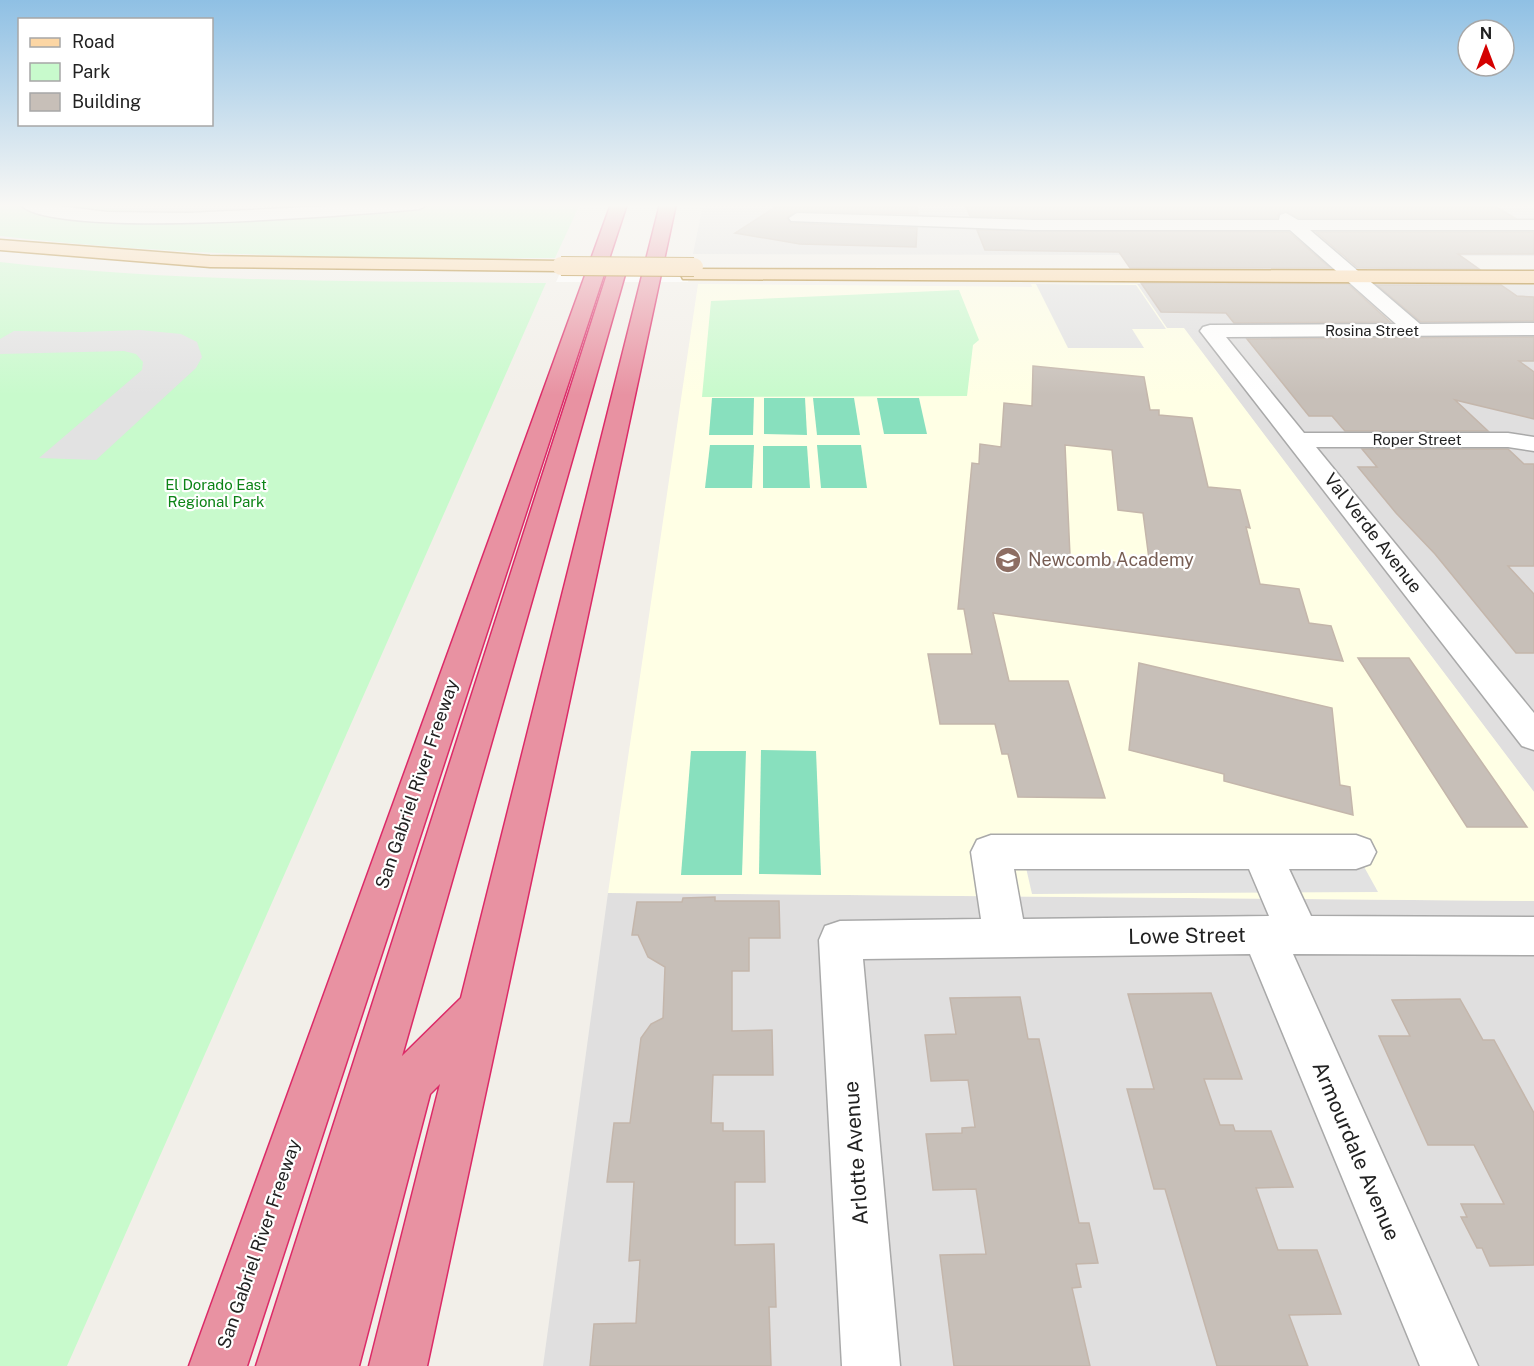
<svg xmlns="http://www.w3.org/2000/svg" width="1534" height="1366" font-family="'Public Sans',sans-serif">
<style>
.residential{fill:#e0dfdf}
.education{fill:#ffffe5}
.park{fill:#c8facc}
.pitch{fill:#88e0be}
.parking{fill:#e2e2e2}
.pier{fill:#fff}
.building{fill:#c7bfb8;stroke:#c4b6ab;stroke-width:1.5;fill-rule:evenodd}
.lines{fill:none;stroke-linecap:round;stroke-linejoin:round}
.minor-casing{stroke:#a9a9a9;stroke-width:3}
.major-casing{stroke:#a06b00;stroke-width:3}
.highway-casing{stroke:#dc2a67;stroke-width:3}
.minor{fill:#fff;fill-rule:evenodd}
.major{fill:#fcd6a4;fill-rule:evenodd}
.highway{fill:#e892a2;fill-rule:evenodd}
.major-bridge-casing{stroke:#a06b00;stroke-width:20;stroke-linecap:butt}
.major-bridge{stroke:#fcd6a4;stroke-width:18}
.labels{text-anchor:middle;stroke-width:4.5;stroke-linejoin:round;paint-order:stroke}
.far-street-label{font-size:15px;fill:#222;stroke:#fff}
.far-park-label{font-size:15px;fill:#0c8416;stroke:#fff}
.street-label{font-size:18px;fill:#222;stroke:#fff}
.education-label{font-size:18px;fill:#785e54;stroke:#fff;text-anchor:start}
.near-street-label{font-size:21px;fill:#222;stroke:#fff}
</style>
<rect width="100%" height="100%" fill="#f2efe9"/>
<!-- residential -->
<g class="residential">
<polygon points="703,204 1534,204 1534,256 693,254"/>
<polygon points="1137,284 1534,284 1534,792 1184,329 1167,329"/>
<polygon points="608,893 1534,901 1534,1366 543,1366"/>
</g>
<!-- education -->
<polygon class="education" points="698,284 1032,287 1031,284 1137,284 1167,328 1184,328 1534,792 1534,901 608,893"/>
<!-- park -->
<g class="park">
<path d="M0 204H580L555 258C369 259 184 257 0 236Z"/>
<path d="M0 262C181 283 364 281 546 283L67 1366H0Z"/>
<polygon points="959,290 979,340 973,345 967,396 702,397 711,301"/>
</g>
<!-- pitch -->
<g class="pitch">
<polygon points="712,398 754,398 753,435 709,435"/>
<polygon points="764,398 805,398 807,435 764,434"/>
<polygon points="813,398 854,398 860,435 817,435"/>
<polygon points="877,398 919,398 927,434 884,434"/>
<polygon points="710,445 754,445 752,488 705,488"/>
<polygon points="817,445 861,445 867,488 821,488"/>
<polygon points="763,446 807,446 810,488 763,488"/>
<polygon points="761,750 816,751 821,875 759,874"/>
<polygon points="691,751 746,751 742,875 681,875"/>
</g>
<!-- parking -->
<g class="parking">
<polygon points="114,204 324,204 323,208 182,213 101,209"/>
<polygon points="1036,284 1136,285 1166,329 1132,329 1144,348 1068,348"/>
<polygon points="140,330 181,334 197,342 202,357 196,368 96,460 39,458 142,370 143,362 136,354 124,351 0,354 0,339 14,331 81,332"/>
<polygon points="1347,836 1378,892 1032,894 1019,837"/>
</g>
<!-- pier -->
<polygon class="pier" points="566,259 692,259 688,282 556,282"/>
<!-- building -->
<g class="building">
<polygon points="780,204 917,204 918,214 797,211 787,218 791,223 917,228 916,247 800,244 735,233"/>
<polygon points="965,204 1495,206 1515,218 1299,218 1285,211 1279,213 1277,218 1033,218 970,216"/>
<polygon points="977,230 1289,232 1330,268 1130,268 1119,252 985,250"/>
<polygon points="1316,232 1534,232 1534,254 1458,254 1479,269 1358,268"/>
<polygon points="1141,283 1348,284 1390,322 1234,323 1226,313 1161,312"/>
<polygon points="1377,285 1501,285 1517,296 1534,297 1534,321 1421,322"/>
<polygon points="1534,337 1534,361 1519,361 1534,372 1534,419 1455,400 1488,431 1345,431 1332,416 1309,416 1247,339"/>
<path d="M1033 366 1144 377 1150 410H1159V415L1192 418 1208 487 1240 490 1250 528 1246 527 1260 584 1299 589 1309 623 1331 626 1343 661 993 613 1009 681H1068L1105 798 1018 797 1008 754H1002L995 724H940L928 654H972L964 609H958L972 463 979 464 980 444 1001 447 1004 403 1032 406ZM1065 445 1112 450 1118 510 1143 513 1150 567 1070 556Z"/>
<polygon points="1362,449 1508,449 1524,464 1534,464 1534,566 1508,566 1534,594 1534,653 1516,653 1435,554 1396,513 1358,467 1377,467"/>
<polygon points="1358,658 1409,658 1527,827 1467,827"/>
<polygon points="1139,663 1332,708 1340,785 1350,787 1353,815 1224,781 1224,774 1129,750"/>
<polygon points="715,897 715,901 779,901 780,938 749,938 749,971 732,971 732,1031 772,1030 773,1075 713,1075 711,1123 723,1123 723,1131 764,1131 765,1182 735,1182 735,1245 774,1244 776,1307 769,1307 771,1366 590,1366 594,1324 636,1323 640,1260 629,1261 634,1182 607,1182 614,1123 630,1123 641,1038 651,1024 663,1018 665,967 648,957 638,935 632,935 637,902 682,902 683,898"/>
<polygon points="1211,993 1242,1079 1204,1079 1220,1125 1233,1125 1235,1131 1271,1131 1293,1187 1256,1188 1278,1250 1317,1250 1341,1314 1289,1315 1308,1366 1217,1366 1165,1189 1154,1189 1127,1089 1154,1089 1128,994"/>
<polygon points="1020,997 1028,1039 1039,1039 1079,1223 1089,1223 1098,1263 1076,1264 1081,1287 1072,1288 1090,1366 954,1366 940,1255 986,1254 976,1189 933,1190 926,1134 962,1133 962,1128 975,1127 968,1080 931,1081 925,1035 956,1034 950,998"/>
<polygon points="1460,999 1483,1040 1494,1040 1534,1113 1534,1265 1490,1266 1482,1248 1477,1248 1461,1217 1467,1217 1461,1204 1504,1204 1474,1145 1428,1145 1379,1036 1410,1036 1392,1000"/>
</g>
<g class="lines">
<!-- minor casing -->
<g class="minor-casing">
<g id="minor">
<path d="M20 204H43L107 212 188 213 370 204H428L420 209C363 214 50 241 20 204Z"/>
<polygon points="797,213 1033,220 1279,220 1280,215 1286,213 1298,220 1534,220 1534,230 1310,230 1420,324 1534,323 1534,335 1226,337 1304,433 1508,433 1534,437 1534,451 1508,447 1316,447 1534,713 1534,750 1522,746 1200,331 1203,327 1210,325 1396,324 1290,230 1033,230 791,221 789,218"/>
<path d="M991 835H1356L1370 840 1376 852 1370 864 1356 869H1289L1311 916 1534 917V955L1293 954 1478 1366H1420L1250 954 863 959 900 1366H842L819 940 825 926 840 921 981 919 971 852 977 840ZM1014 869H1249L1269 916 1023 919Z"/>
</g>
</g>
<!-- major casing -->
<g class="major-casing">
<g id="major">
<polygon points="0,240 210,256 561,261 570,266 561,271 210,267 0,250"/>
<polygon points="690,269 1534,271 1534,283 683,279 681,275 683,271"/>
</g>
</g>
<!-- highway casing -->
<g class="highway-casing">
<g id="highway">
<polygon points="611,204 627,204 247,1366 189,1366"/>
<polygon points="660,204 676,204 427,1366 369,1366 440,1084 430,1094 359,1366 256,1366 608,271 617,266 626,271 402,1056 461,998"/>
</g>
</g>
<!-- minor -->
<use href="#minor" class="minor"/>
<!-- major -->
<use href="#major" class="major"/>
<!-- highway -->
<use href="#highway" class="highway"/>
<!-- major-bridge casing -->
<g class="major-bridge-casing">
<polyline id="major-bridge" points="561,266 694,267"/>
</g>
<!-- major-bridge -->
<use href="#major-bridge" class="major-bridge"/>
</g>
<!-- sky -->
<linearGradient id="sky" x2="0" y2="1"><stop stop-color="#8fc0e4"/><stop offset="0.52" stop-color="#f9f8f5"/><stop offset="1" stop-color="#f9f8f5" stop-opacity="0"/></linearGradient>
<rect width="1534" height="395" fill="url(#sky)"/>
<!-- icons -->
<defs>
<g id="school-disc" transform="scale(1.35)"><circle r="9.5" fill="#8d6e63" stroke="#fff"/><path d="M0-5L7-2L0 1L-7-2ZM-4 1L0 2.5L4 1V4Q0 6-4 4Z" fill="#fff"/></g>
</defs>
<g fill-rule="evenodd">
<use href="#school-disc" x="1008" y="560"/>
</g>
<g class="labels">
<!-- far-street labels -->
<g class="far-street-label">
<text x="1372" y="336">Rosina Street</text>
<text x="1417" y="445">Roper Street</text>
</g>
<!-- far-park labels -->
<g class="far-park-label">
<text x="216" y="490">El Dorado East<tspan x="216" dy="17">Regional Park</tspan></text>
</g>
<!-- street labels -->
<g class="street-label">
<text transform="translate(1373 533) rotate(52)" y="6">Val Verde Avenue</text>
<text transform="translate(417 784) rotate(-71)" y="6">San Gabriel River Freeway</text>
<text transform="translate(259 1244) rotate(-71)" y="6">San Gabriel River Freeway</text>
</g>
<!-- education labels -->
<g class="education-label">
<text x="1028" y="566">Newcomb Academy</text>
</g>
<!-- near-street labels -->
<g class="near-street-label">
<text transform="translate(1187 936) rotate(-1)" y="7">Lowe Street</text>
<text transform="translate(1356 1151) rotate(67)" y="7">Armourdale Avenue</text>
<text transform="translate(856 1153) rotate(-94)" y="7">Arlotte Avenue</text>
</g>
</g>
<!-- legend -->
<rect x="18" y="18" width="195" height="108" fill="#ffffff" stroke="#a7a7a7" stroke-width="1.5"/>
<rect x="30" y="38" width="30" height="9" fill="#fcd6a4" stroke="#a7a7a7" stroke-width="1.5"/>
<text x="72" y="48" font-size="18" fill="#222222">Road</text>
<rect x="30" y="63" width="30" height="18" fill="#c8facc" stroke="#a7a7a7" stroke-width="1.5"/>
<text x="72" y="78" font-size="18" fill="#222222">Park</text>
<rect x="30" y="93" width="30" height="18" fill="#c7bfb8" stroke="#a7a7a7" stroke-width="1.5"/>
<text x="72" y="108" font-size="18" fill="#222222">Building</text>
<!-- north arrow -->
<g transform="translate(1486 48)"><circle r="28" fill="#ffffff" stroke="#a7a7a7" stroke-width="1.5"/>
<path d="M0-4.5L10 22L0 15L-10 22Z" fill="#d40000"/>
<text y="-9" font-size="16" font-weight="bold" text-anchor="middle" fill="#222222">N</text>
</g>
</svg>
